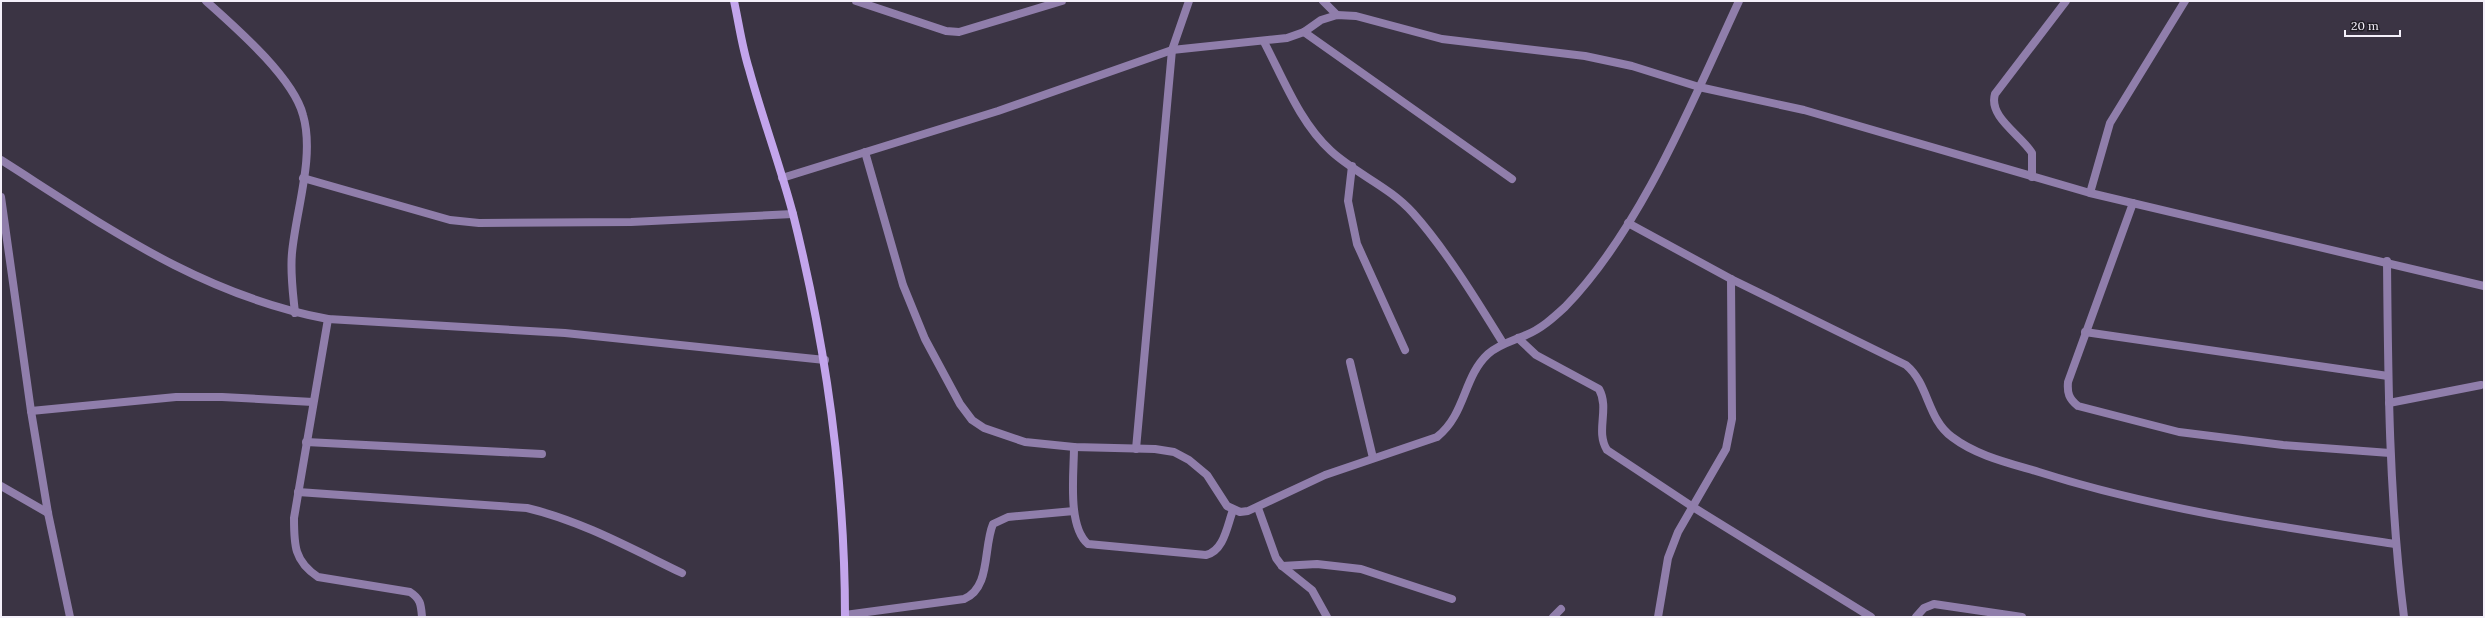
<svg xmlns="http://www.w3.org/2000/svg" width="2485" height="618" font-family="Lora,serif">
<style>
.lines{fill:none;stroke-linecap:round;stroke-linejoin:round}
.street{stroke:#907eab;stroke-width:8}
.secondary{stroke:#c3a5ec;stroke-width:8}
</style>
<rect width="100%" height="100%" fill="#3b3444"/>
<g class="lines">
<!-- street -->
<g class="street">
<path d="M206 1C235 27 293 77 303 115 315 156 296 210 292 253 290 273 293 293 295 313"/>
<polyline points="856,1 946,31 959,32 1062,1"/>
<polyline points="1323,1 1337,15"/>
<polyline points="1304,32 1512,179"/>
<path d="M1264 42C1283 78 1300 123 1331 151 1356 174 1390 187 1413 213 1446 250 1477 301 1503 343"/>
<path d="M865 152 903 285 925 339 960 404 972 420 984 428 1025 442 1074 447 1155 449 1174 452 1189 460 1207 475 1227 506 1240 512 1248 511 1325 475 1437 437C1466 414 1463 377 1488 354 1499 344 1513 341 1526 335 1541 329 1553 318 1565 307 1641 229 1693 100 1739 1"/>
<path d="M1 160C108 228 201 295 328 319L565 333 825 360"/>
<polyline points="1352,166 1348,201 1357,244 1405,350"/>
<path d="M2032 177V153C2021 135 1988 117 1995 94L2066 1"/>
<polyline points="303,178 450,220 479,223 631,222 793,214"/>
<polyline points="782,178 998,111 1172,50 1287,38 1304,32 1321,20 1337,15 1356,16 1442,39 1585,56 1632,66 1699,87 1804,110 2090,193 2484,286"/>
<polyline points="2090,193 2110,123 2185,1"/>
<polyline points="1,197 31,411 48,513 70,617"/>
<path d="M2133 203 2068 382C2067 393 2069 399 2078 406L2179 432 2283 445 2390 453"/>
<path d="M1628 223 1731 279 1906 365C1929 384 1927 419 1952 437 1977 456 2009 463 2039 472 2155 509 2275 526 2395 544"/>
<path d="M2387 261C2388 380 2389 499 2404 617"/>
<path d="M328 319 294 518C294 545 294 561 318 577L410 592C421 599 421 605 422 617"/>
<polyline points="2085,332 2388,376"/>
<path d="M1518 338 1536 355 1599 389C1610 409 1595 431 1607 450L1693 507 1871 617"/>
<polyline points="1350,362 1373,458"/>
<polyline points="2389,403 2481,385"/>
<polyline points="31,411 176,397 222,397 313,402"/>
<polyline points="306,442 542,454"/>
<path d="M1074 447C1074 473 1067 526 1088 544L1206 555C1224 551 1227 526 1233 510"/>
<polyline points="1136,449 1172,50 1189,1"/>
<polyline points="1,486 48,513"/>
<path d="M298 492 527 508C582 521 632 549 682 573"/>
<polyline points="1258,508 1276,558 1282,566 1312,590 1327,617"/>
<polyline points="1282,566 1317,564 1361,569 1452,599"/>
<path d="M845 615 964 599C991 588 983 548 993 524L1008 517 1074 511"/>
<polyline points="1553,617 1561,609"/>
<polyline points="1658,617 1668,558 1678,532 1726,449 1732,419 1731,279"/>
<polyline points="1916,617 1924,608 1934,604 2022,617"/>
</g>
<!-- secondary -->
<path class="secondary" d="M734 1C739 24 742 47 749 69 762 117 780 165 793 214 826 346 845 481 845 617"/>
</g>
<!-- border -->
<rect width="2485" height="618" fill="none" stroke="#f4f0fa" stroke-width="4"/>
<!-- scale -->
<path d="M2345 30v6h55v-6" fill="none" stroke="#f4f0fa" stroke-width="2"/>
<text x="2351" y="30" font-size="12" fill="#f4f0fa" stroke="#201d25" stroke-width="3" paint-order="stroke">20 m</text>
</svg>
